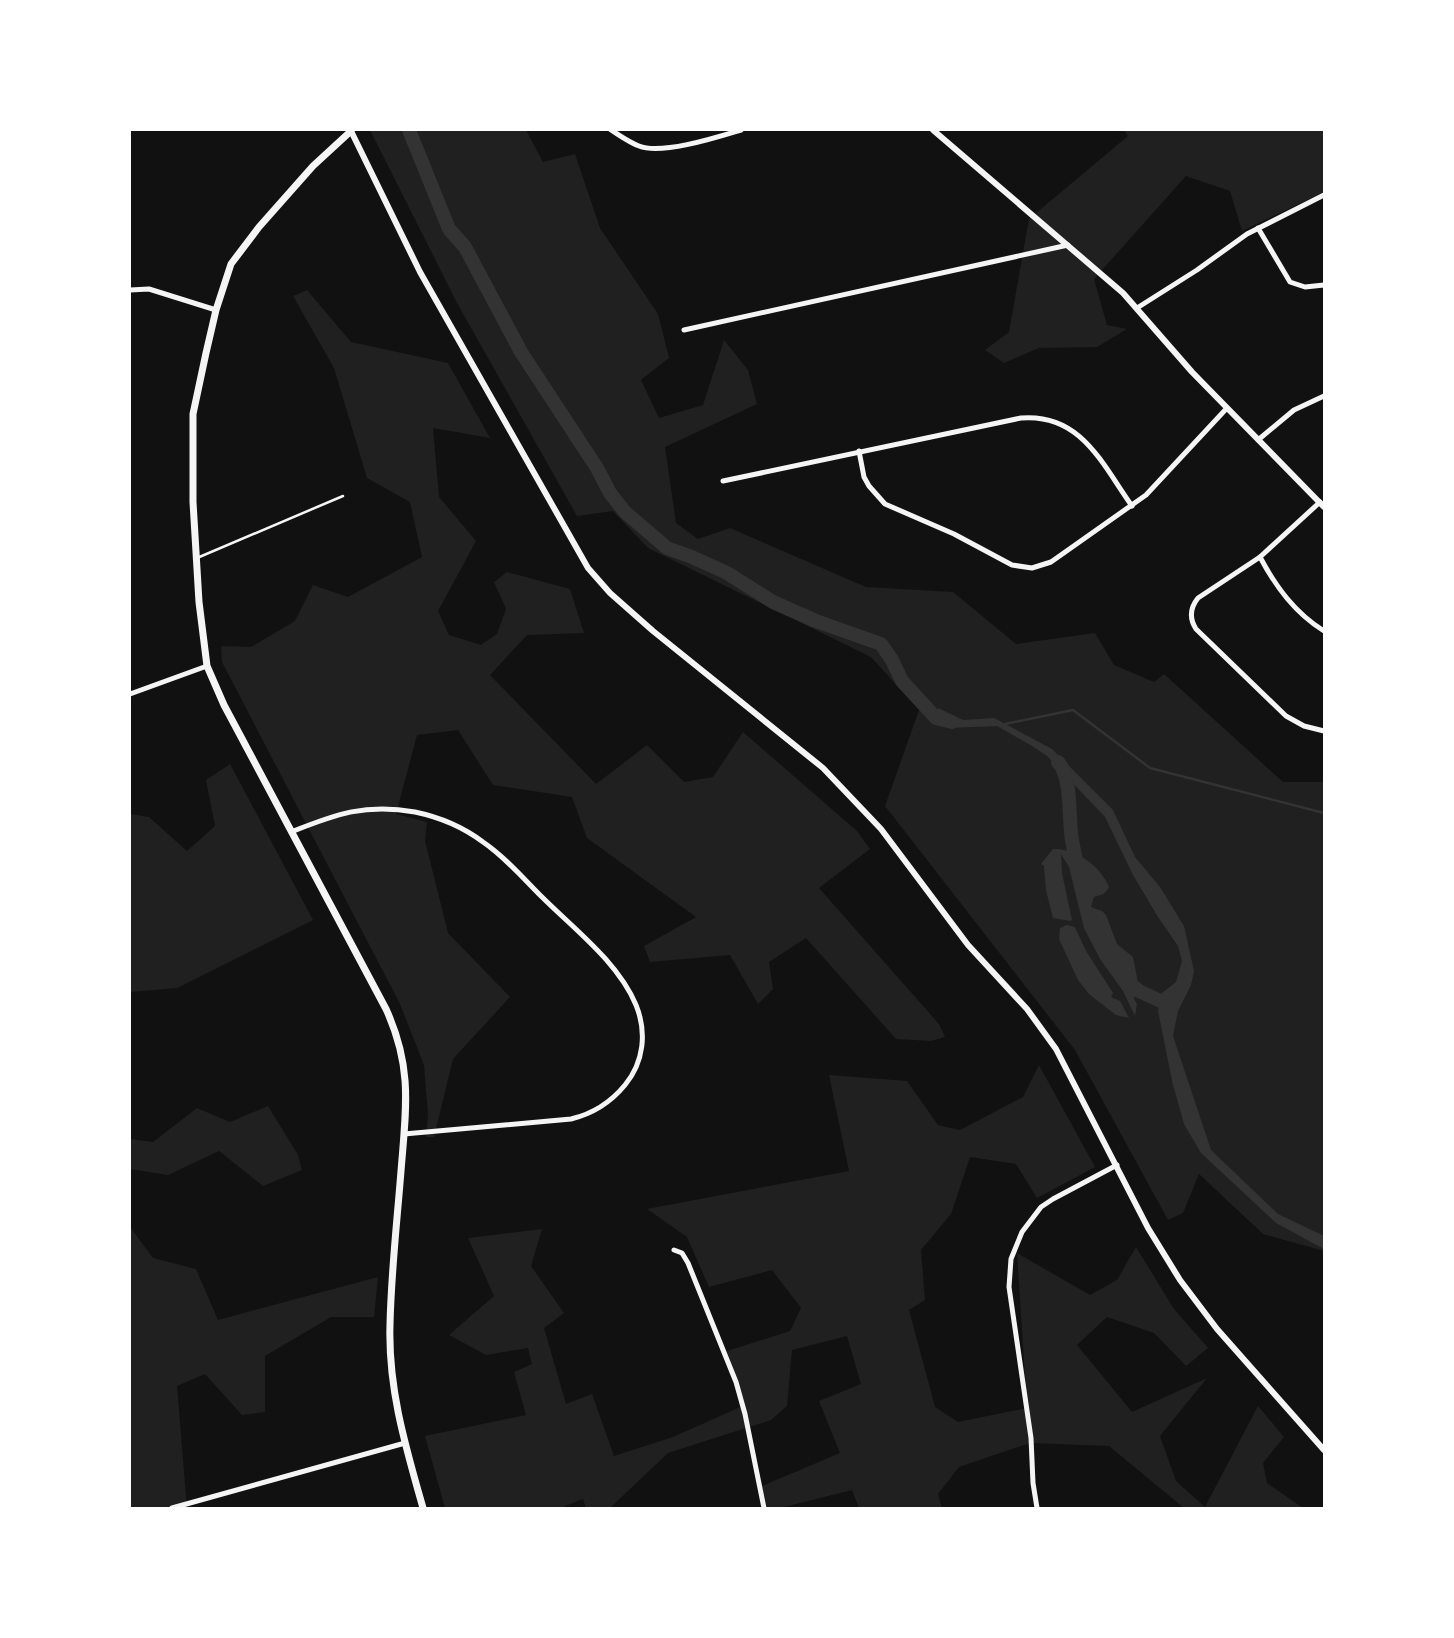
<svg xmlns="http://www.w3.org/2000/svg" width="1454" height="1638" font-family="'Sofia Sans Condensed',sans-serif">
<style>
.green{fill:#202020}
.water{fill:#333}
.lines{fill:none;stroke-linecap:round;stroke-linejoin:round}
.stream{stroke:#333;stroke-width:2.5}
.river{stroke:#333;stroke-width:14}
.service{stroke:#f5f5f5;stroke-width:2.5}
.minor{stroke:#f5f5f5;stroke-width:5}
.tertiary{stroke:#f5f5f5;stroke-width:6}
.secondary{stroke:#f5f5f5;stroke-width:7}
</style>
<rect width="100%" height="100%" fill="#111"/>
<!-- green -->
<g class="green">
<polygon points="370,130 526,130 543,162 575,154 600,228 658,314 669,358 641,380 659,418 703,405 724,340 748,370 757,404 665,447 676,523 698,539 730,528 866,587 953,592 1016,644 1095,633 1114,665 1154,682 1164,674 1283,782 1324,782 1324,1251 1263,1234 1199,1174 1183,1213 1168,1220 1075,1050 885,806 919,710 871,657 648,548 613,511 577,516 457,303"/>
<polygon points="1124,130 1324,130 1324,192 1242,231 1230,191 1186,176 1094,279 1107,325 1127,329 1097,347 1039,348 1004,363 985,350 1009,332 1029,219 1128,136"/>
<polygon points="307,290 351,342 448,363 490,438 433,428 439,497 476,541 438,611 449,635 481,645 497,634 506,609 494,582 507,572 570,589 584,633 527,635 490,675 596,784 647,745 684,782 713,777 743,732 857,831 870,849 819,888 939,1024 945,1037 931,1041 896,1039 806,938 769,962 773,989 758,1004 730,955 650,962 644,946 696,917 587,838 572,797 493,785 458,730 417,735 396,814 427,822 425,841 448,933 510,997 453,1059 434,1137 426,1137 428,1115 424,1065 400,1004 222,662 221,646 251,647 295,621 313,585 348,597 422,557 410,502 367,478 334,368 293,296"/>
<polygon points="230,764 313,920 177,988 130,992 130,814 149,817 187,851 215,826 206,780"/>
<polygon points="1039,1065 1095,1167 1037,1198 1016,1164 970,1157 951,1214 921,1250 925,1300 909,1310 935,1407 958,1422 1027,1408 1017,1253 1090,1295 1117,1280 1136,1247 1174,1309 1208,1348 1186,1366 1154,1333 1107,1317 1077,1345 1132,1412 1207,1378 1160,1436 1176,1481 1205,1507 1258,1406 1284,1437 1263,1463 1267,1483 1303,1508 1184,1508 1109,1446 1030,1443 959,1467 938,1494 942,1508 859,1508 852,1490 780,1508 767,1508 762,1486 840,1453 819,1401 861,1384 847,1336 792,1350 787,1406 771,1420 668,1453 610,1508 586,1508 583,1499 560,1508 445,1508 425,1436 526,1415 514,1372 532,1364 528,1348 486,1355 449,1335 494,1296 468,1238 542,1229 531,1266 564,1313 544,1328 566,1404 592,1394 614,1456 673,1437 745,1405 727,1351 790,1331 801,1308 772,1270 709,1287 687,1237 647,1209 849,1171 829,1075 907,1081 938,1125 960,1130 1023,1097"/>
<polygon points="268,1106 298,1155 302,1170 263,1186 219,1151 168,1175 130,1169 130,1139 153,1142 197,1108 230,1122"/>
<polygon points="130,1227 153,1258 196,1269 218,1320 378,1277 374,1317 331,1317 265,1356 265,1412 242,1415 205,1374 177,1386 187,1508 130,1508"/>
</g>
<!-- water -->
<g class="water">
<polygon points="938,708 963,720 994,718 1052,749 1113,810 1135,857 1160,887 1184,926 1194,971 1191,985 1178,1011 1173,1036 1211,1150 1278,1214 1324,1236 1324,1249 1276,1223 1201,1153 1184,1124 1172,1081 1158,1011 1162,993 1176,982 1182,961 1178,946 1158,917 1133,875 1105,817 1047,756 1032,746 997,726 948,728 936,721"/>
<path d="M1053 849C1075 848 1101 866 1109 887 1104 896 1102 894 1094 897L1091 907 1102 911 1106 915 1117 944 1133 957 1138 983 1134 999 1137 1004 1135 1016 1123 991 1100 959 1084 928 1069 867 1061 854 1062 873 1072 920 1070 921 1053 918 1046 890 1044 866 1041 864Z"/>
<polygon points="1067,925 1075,927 1086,951 1113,993 1111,997 1120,1001 1129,1018 1116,1015 1089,994 1078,980 1059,939 1060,928"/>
</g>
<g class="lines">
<!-- stream -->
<polyline class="stream" points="1005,724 1073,710 1150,768 1324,813"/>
<!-- river -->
<g class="river">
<polyline points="409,130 449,229 465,247 521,352 597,468 610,493 625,512 667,548 692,557 727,573 773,602 816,621 881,644 892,660 902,681 936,718 952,722"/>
<path d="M1058 762C1071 775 1069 814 1071 832 1072 845 1076 858 1078 871"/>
<polyline points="1125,979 1139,991 1167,1004 1168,1015"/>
</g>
<!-- service -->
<polyline class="service" points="197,558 343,496"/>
<!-- minor -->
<g class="minor">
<path d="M611 130C619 135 630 143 639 146 662 155 718 137 741 130"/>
<polyline points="1258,228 1290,282 1305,287 1324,285"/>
<polyline points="130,290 149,289 216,310"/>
<polyline points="1137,308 1197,270 1247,234 1324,195"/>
<polyline points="684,330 1068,245"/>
<polyline points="1258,440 1294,410 1324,396"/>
<polyline points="859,451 864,477 869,486 885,504 954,534 1012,565 1032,568 1051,562 1146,495 1227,408"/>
<path d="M723 481 1021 418C1081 413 1102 464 1132 506"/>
<path d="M1320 502 1260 557 1198 598C1190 608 1189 618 1196 629L1286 716 1304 726 1324 731"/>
<path d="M1260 557C1276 587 1295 613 1324 631"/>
<polyline points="130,694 207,666"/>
<path d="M291 832C336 814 366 803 415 812 439 817 463 827 483 842 505 857 523 878 542 897 574 929 618 962 636 1005 647 1032 644 1062 625 1085 611 1102 592 1114 571 1119L404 1134"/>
<polyline points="674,1250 682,1253 688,1263 736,1382 745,1414 764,1508"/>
<polyline points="172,1508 405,1443"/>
<polyline points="1037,1508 1033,1483 1031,1438 1009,1287 1011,1259 1022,1232 1041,1207 1053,1199 1117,1165"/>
</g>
<!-- tertiary -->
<g class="tertiary">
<polyline points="933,130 1123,293 1192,372 1324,507"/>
<polyline points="351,131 420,272 588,568 610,593 653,631 823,768 881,829 968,945 1027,1009 1056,1049 1148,1228 1180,1280 1217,1329 1324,1450"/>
</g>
<!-- secondary -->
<path class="secondary" d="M350 130 351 131 313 166 259 227 231 264 216 310 206 353 193 414V502L199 602 207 666 224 705 386 1009C413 1068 406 1108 401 1171 397 1222 391 1274 390 1325 388 1389 406 1448 423 1508"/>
</g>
<!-- border -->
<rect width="1454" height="1638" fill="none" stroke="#ffffff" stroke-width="262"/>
</svg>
